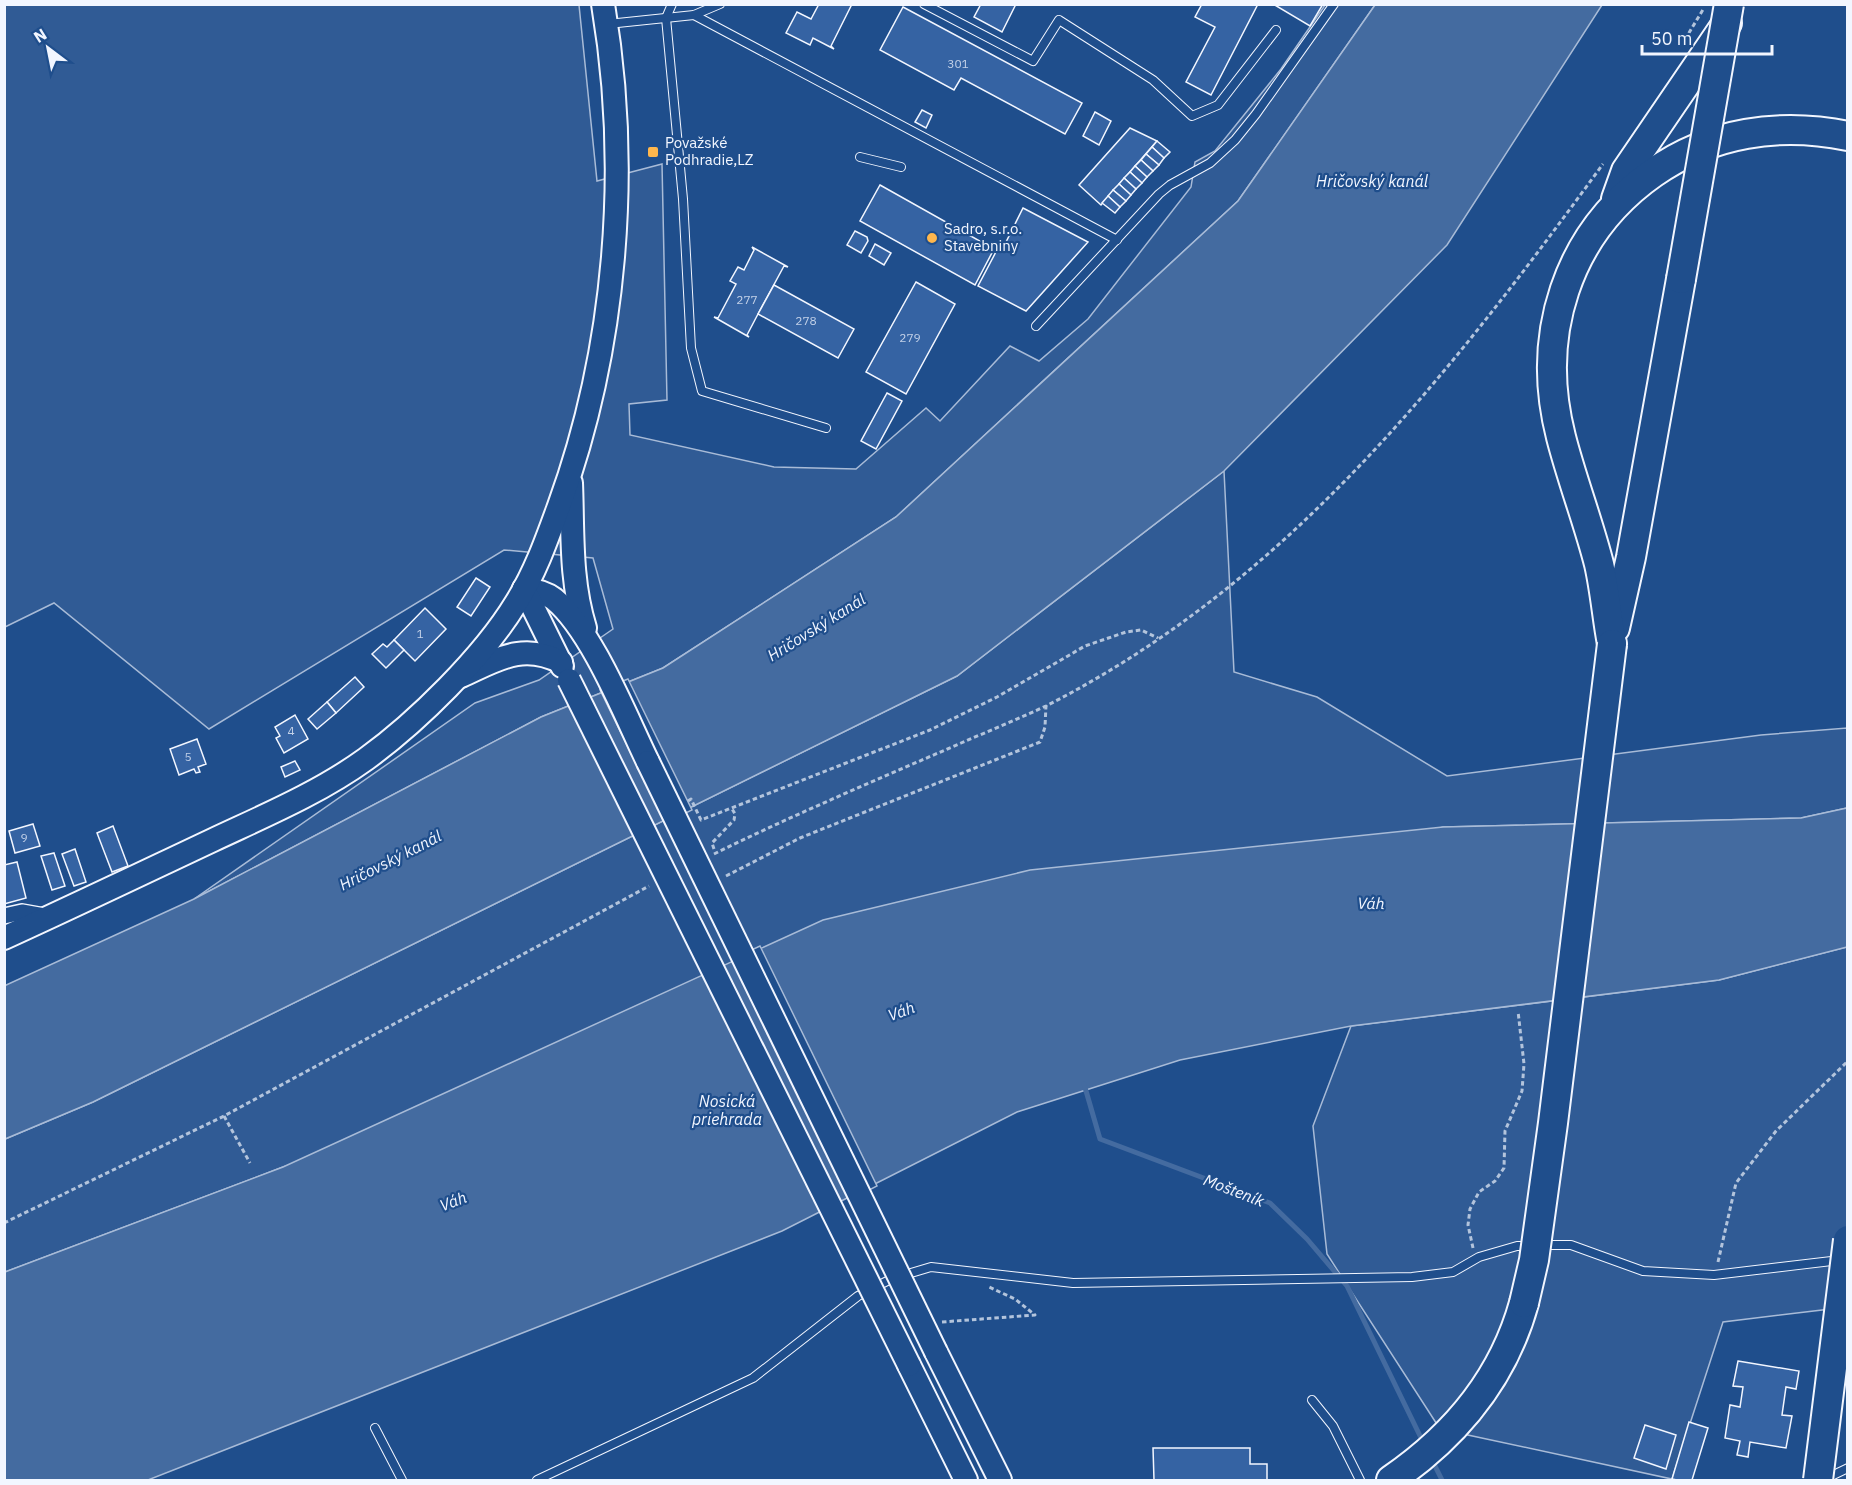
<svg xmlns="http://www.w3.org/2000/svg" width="1852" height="1485" font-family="'IBM Plex Sans',sans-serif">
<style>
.built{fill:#305b95;stroke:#a8bbd7;stroke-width:1.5}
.water{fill:#446ba0;stroke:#a8bbd7;stroke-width:1.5}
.pier{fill:#1f4e8c;stroke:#a8bbd7;stroke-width:1.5}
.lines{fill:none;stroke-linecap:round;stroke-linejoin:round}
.stream{stroke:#446ba0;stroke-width:5}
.building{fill:#3563a3;stroke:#f2f6ff;stroke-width:1.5}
.lane-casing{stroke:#f2f6ff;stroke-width:10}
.street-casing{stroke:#f2f6ff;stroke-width:18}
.secondary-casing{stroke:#f2f6ff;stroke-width:26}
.highway-casing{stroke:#f2f6ff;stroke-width:32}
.path{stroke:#b3c4dc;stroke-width:3;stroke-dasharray:4.5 3;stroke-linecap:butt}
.lane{stroke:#1f4e8c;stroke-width:8}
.street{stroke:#1f4e8c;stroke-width:15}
.secondary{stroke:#1f4e8c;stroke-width:22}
.highway{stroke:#1f4e8c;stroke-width:28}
.secondary-bridge-casing{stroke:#f2f6ff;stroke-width:26;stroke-linecap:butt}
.highway-bridge-casing{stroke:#f2f6ff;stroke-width:32;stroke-linecap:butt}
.secondary-bridge{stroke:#1f4e8c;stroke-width:22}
.highway-bridge{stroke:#1f4e8c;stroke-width:28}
.poi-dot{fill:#ffb74d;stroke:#1f4e8c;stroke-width:2}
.labels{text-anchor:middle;stroke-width:4.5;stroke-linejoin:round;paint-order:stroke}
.number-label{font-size:12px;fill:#c3d1e8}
.poi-label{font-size:15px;fill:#f2f6ff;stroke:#1f4e8c;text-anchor:start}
.water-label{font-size:16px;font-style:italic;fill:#f2f6ff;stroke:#1f4e8c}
</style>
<rect width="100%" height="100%" fill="#1f4e8c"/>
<!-- built -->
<g class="built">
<polygon points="5,5 579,5 597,181 662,164 667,400 629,404 630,435 774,467 856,469 926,408 940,421 1010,346 1039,361 1088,319 1191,187 1195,162 1215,151 1281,69 1325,5 1375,5 1238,201 896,517 663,668 541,717 194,899 475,703 539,680 613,629 593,558 504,550 209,729 54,603 5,627"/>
<polygon points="1224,471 1234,672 1317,697 1447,776 1761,735 1847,728 1847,808 1801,818 1443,827 283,1167 5,1272 5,1139 93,1102 957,676"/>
<polygon points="1847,947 1847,1307 1723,1322 1672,1479 1440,1429 1327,1254 1313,1126 1351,1026 1719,980"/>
</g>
<!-- water -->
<g class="water">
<polygon points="1375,5 1602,5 1447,245 1224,471 957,676 93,1102 5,1139 4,986 194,899 541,717 663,668 896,517 1238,201"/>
<polygon points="1847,808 1847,947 1719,980 1351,1026 1180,1060 1017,1112 782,1231 148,1480 5,1480 5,1272 283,1167 823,920 1030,870 1443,827 1801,818"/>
</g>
<!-- pier -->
<g class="pier">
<polygon points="628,679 692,810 665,823 600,690"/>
<polygon points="760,946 877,1186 850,1200 732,959"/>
</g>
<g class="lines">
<!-- stream -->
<g class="stream">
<polyline points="1084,1084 1100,1139 1270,1203 1307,1239 1347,1286 1424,1444"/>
<polyline points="1431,1458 1442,1480"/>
</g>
</g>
<!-- building -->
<g class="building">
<polygon points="819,4 852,4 831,46 834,49 813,38 810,45 786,33 797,12 811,19"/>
<polygon points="981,4 1016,4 1002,32 974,17"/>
<polygon points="1202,4 1258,4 1211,95 1186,82 1215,27 1195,17"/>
<polygon points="1273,4 1323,4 1310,26"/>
<polygon points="903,7 1082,103 1065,134 961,78 954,90 880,50"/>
<polygon points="922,110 932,115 926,128 915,122"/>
<polygon points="1095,112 1111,121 1099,145 1083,136"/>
<polygon points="1130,128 1157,141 1101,205 1079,185"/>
<polygon points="1157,141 1170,152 1164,158 1152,147"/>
<polygon points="1152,147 1164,158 1159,165 1146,154"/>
<polygon points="1146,154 1159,165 1153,171 1141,160"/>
<polygon points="1141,160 1153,171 1147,177 1135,166"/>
<polygon points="1135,166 1147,177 1142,183 1130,172"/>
<polygon points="1130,172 1142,183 1136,189 1124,178"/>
<polygon points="1124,178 1136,189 1131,195 1119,184"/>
<polygon points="1119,184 1131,195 1126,201 1113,190"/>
<polygon points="880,185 994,249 975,285 860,221"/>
<polygon points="1113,190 1126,201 1120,207 1108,196"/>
<polygon points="1108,196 1120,207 1115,213 1102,203"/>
<polygon points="1023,208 1088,242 1026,311 978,286 998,248 1002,250"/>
<polygon points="855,231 867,237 868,241 861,253 847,245"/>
<polygon points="875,244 891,253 884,265 869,256"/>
<polygon points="752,247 788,267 784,266 758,314 747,335 749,337 714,317 718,318 736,284 730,281 738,267 744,270 754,250"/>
<polygon points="916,282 955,304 906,394 866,372"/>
<polygon points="774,285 854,329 838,358 758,314"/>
<polygon points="887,393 902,401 876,449 861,441"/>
<polygon points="476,578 490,587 471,616 457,607"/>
<polygon points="425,608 446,629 415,661 394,640"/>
<polygon points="394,640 404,650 386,668 372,654 383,644 387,647"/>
<polygon points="355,677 364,687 336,713 327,702"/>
<polygon points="327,702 336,713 317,729 308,719"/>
<polygon points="295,715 308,739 284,753 276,738 280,736 275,727"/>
<polygon points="197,739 206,764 198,767 200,772 196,773 194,769 179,775 170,749"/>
<polygon points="295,761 300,770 285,777 281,767"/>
<polygon points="33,824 40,846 15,853 9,831"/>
<polygon points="113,826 128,866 112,872 97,833"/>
<polygon points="75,849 86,882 74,886 62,854"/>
<polygon points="54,853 65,886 52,890 41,856"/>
<polygon points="17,862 26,898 4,904 4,865"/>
<polygon points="1738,1361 1799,1371 1796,1389 1786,1387 1782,1415 1792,1416 1786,1448 1750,1442 1748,1457 1737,1455 1740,1441 1725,1438 1730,1405 1740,1407 1743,1387 1733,1386"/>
<polygon points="1689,1422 1708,1428 1692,1480 1677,1480 1672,1479"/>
<polygon points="1645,1425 1676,1435 1666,1469 1634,1458"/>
<polygon points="1153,1448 1250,1448 1250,1464 1267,1464 1267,1480 1154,1480"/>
</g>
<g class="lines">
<!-- lane casing -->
<g class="lane-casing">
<g id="lane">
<polyline points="672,4 666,18 683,199 691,348 702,391 826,428"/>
<polyline points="924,4 1033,61 1059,20 1153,80 1192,116 1218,105 1276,30"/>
<polyline points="694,15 1117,240"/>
<polyline points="608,24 694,15 720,4"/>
<polyline points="860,157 901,167"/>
<polyline points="1036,326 1159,194 1170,185 1210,163 1235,140 1256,114 1334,4"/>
<polyline points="1543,1245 1571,1245 1643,1271 1714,1275 1840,1260"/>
<polyline points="1312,1400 1333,1426 1360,1480"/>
<polyline points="375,1428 402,1480"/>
<polyline points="1825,1479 1848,1468"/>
<polyline points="537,1480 753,1378 858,1296 891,1279 931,1267 1073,1283 1412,1277 1453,1272 1479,1257 1517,1246 1531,1246"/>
</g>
</g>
<!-- street casing -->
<g class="street-casing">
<polyline id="street" points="4,916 22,912 50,917"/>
</g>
<!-- secondary casing -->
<g class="secondary-casing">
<g id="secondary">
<path d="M571 483C573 532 570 580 585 628"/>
<path d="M524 589C535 590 546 593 554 599 592 630 626 717 648 762"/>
<polyline points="524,589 562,666"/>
<path d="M461 676C497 660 522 642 561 662"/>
<path d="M4 938C74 906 143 873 213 840 264 816 319 793 366 759 417 722 483 657 516 603 535 573 547 539 559 506 616 349 631 170 603 4"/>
<polyline points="936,1352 1000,1480"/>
<polyline points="909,1365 966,1480"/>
</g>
</g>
<!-- highway casing -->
<g class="highway-casing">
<g id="highway">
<polyline points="1616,199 1626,171 1727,23"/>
<polyline points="1615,628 1631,557 1681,279"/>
<path d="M1612 644C1607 618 1605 590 1599 564 1588 521 1572 480 1561 437 1535 336 1566 234 1653 173 1711 132 1779 122 1848 136"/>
<path d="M1391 1480C1455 1436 1503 1379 1524 1303"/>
</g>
</g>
<!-- path -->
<g class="path">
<polyline points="1681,46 1704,8"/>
<polyline points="688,801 691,799 701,820 930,730 997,697 1085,646 1126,632 1141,630 1158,638"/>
<polyline points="714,849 712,843 734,820 735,814 731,807"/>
<path d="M714 854C795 814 879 779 961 743 989 731 1018 719 1046 706 1287 583 1447 378 1603 164"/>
<polyline points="726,876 800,838 1040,742 1045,727 1046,705"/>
<polyline points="224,1116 250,1163"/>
<polyline points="4,1223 224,1116 649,886"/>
<polyline points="1473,1248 1468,1225 1470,1209 1479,1192 1495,1181 1504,1168 1505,1131 1522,1091 1524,1064 1518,1011"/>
<polyline points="1718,1262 1736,1183 1776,1131 1848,1061"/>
<polyline points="942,1322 1035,1315 1015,1299 989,1287"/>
</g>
<!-- lane -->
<use href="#lane" class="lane"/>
<!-- street -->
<use href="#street" class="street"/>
<!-- secondary -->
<use href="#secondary" class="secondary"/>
<!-- highway -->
<use href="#highway" class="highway"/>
<!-- secondary-bridge casing -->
<g class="secondary-bridge-casing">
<g id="secondary-bridge">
<polyline points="569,680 909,1365"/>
<polyline points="648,762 936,1352"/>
</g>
</g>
<!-- highway-bridge casing -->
<g class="highway-bridge-casing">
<g id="highway-bridge">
<polyline points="1681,279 1729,4"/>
<polyline points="1524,1303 1534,1260 1553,1123 1612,644"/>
<polyline points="1818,1480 1848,1240"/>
</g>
</g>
<!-- secondary-bridge -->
<use href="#secondary-bridge" class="secondary-bridge"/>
<!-- highway-bridge -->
<use href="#highway-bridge" class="highway-bridge"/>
</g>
<!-- markers -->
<g class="poi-dot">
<rect x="647" y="146" width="12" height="12" rx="3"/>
<circle cx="932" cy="238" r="6"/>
</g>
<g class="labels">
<!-- number labels -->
<g class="number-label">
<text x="958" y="68">301</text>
<text x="747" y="304">277</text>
<text x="806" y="325">278</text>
<text x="910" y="342">279</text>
<text x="420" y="638">1</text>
<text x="291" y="735">4</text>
<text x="188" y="761">5</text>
<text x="24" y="842">9</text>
</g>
<!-- poi labels -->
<g class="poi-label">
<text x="665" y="148">Považské<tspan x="665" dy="17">Podhradie,LZ</tspan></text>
<text x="944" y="234">Sadro, s.r.o.<tspan x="944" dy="17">Stavebniny</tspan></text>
</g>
<!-- water labels -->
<g class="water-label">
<text x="1372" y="187">Hričovský kanál</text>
<text transform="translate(816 627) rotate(-32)" y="6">Hričovský kanál</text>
<text transform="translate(390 860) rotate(-27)" y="6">Hričovský kanál</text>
<text transform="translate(1371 903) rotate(1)" y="6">Váh</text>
<text transform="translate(901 1011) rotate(-20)" y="6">Váh</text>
<text x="727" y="1107">Nosická<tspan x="727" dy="18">priehrada</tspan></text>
<text transform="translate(1234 1190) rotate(21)" y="6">Mošteník</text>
<text transform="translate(453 1201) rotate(-21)" y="6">Váh</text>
</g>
</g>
<!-- border -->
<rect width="1852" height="1485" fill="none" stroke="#f2f6ff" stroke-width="12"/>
<!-- north arrow -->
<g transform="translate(48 48) rotate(328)" stroke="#1f4e8c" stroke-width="4.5" paint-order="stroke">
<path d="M0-4.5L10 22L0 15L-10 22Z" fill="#f2f6ff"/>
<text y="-9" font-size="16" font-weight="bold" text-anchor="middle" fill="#f2f6ff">N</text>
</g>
<!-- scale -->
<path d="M1642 45v9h130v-9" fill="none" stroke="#f2f6ff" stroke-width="3"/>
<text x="1651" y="45" font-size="18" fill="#f2f6ff" stroke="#1f4e8c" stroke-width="4.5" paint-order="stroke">50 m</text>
</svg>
